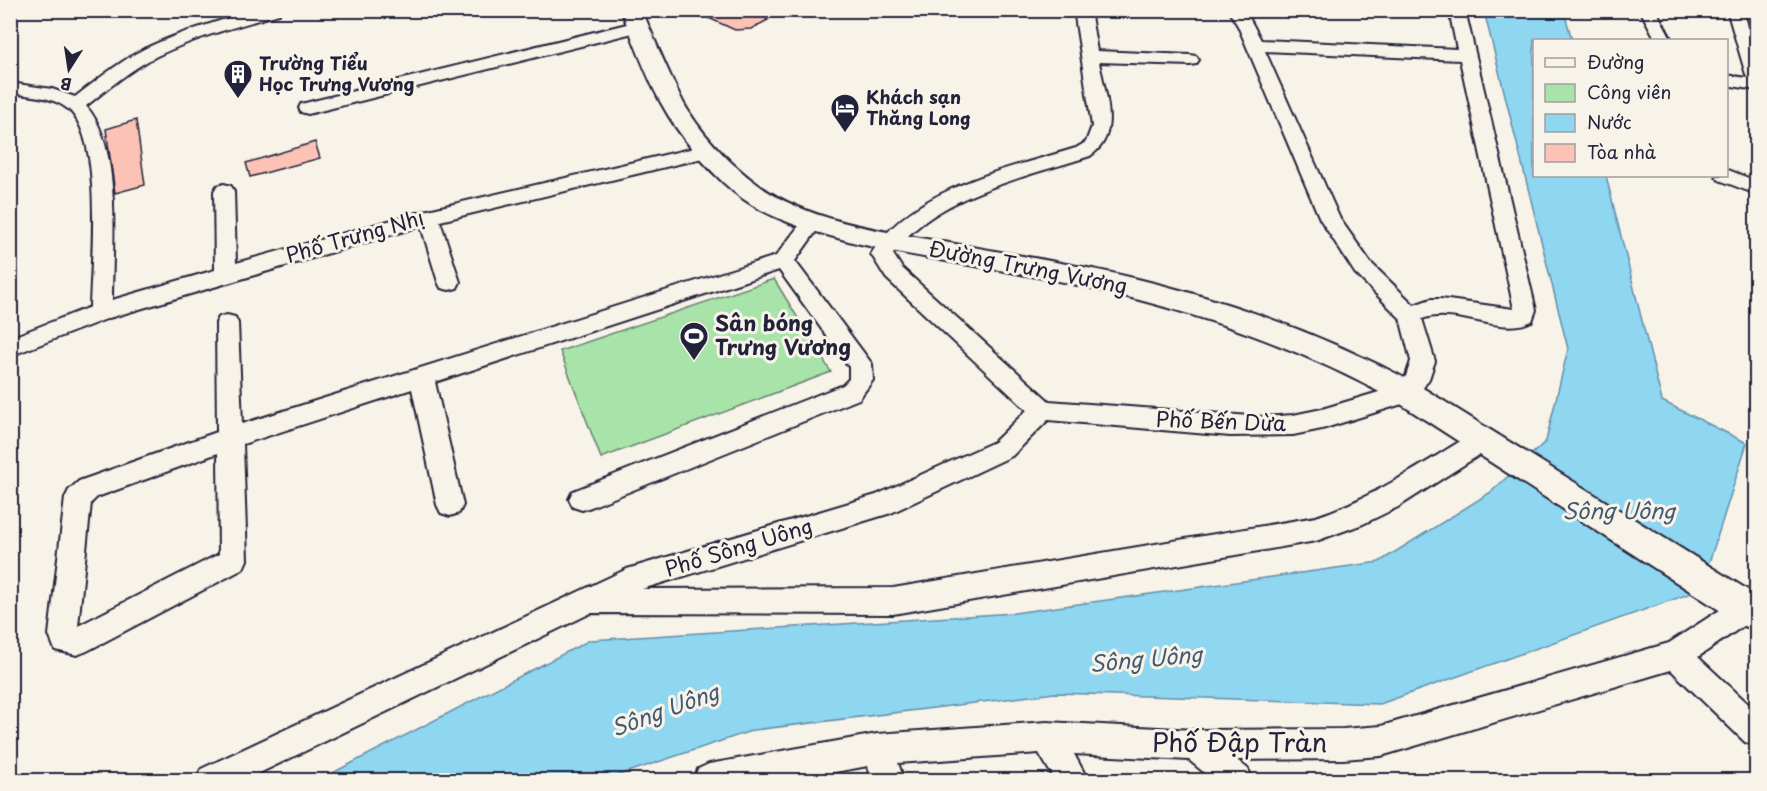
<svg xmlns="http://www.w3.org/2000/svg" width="1767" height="791" font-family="'Playpen Sans',sans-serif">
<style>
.green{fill:#a8e3a9;stroke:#658272;stroke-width:1.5}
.water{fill:#8fd6f1;stroke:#638ea8;stroke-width:1.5}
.building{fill:#fcc2b5;stroke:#22223b;stroke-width:1.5}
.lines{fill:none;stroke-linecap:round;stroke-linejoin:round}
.minor-casing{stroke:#22223b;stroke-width:4}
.major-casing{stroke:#22223b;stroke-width:4}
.minor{fill:#f7f3e8;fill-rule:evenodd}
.major{fill:#f7f3e8;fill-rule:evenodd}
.labels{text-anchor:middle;stroke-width:6;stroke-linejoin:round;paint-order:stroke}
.far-poi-label{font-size:18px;font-weight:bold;fill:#22223b;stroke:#f7f3e8;text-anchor:start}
.street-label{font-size:21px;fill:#22223b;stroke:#f7f3e8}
.poi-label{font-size:21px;font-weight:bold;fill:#22223b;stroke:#f7f3e8;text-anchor:start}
.water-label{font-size:22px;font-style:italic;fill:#435872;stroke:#f7f3e8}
.near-street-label{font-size:26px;fill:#22223b;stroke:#f7f3e8}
</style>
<rect width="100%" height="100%" fill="#f7f3e8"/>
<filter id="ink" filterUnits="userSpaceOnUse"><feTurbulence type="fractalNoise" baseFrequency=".0167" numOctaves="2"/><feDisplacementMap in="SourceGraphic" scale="12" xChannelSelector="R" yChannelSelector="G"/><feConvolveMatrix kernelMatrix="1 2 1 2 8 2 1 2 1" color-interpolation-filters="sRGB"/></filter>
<g filter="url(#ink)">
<!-- green -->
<polygon class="green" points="774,279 831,372 601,458 560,351"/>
<!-- water -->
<polygon class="water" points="1484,11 1564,11 1572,40 1534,40 1534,176 1606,176 1662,401 1747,443 1710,560 1689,594 1380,704 1055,693 754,730 604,780 319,780 590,640 1014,613 1379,562 1491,492 1546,441 1568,349"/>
<!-- building -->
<g class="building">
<polygon points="691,10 752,10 768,20 751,29 735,30"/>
<polygon points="136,120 145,185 115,193 106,129"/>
<polygon points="315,142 320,158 250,177 246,163"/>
</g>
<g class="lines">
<!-- minor casing -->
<g class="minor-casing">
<g id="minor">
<path d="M254 10H281L279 14C238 26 196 37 157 56 131 69 109 88 86 106 123 147 112 247 112 300L215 270 214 191 217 186 224 184 231 186 234 191 236 263 428 210 707 145 714 147 717 151 714 155 707 157 440 221 460 282 457 288 449 290 441 288 438 282 421 226 109 318 10 356V338L90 307C91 262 104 139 68 109 52 96 30 96 10 93V83L52 89 75 97C97 80 119 62 144 49 179 32 217 22 254 10Z"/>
<path d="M1074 10H1090L1097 51 1190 55 1196 56 1199 60 1196 64 1190 65 1099 62C1105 94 1122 135 1090 156 1026 177 932 196 893 254L902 268 1049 401 1264 417 1293 415 1322 409 1399 386 1406 376 1411 361 1400 318 1355 273 1320 219 1238 26 1228 10H1245L1261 40 1457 49 1449 10H1465L1536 310 1532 321C1500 337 1457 306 1422 319L1435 361 1429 379 1415 400 1322 429 1293 435 1230 436 1048 420 1012 456 891 513 642 589 893 588 1316 517C1373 498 1421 465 1472 434L1481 431 1490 434 1493 441 1490 448 1398 507 1363 524 1316 541 893 614 591 613 245 780H196L201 769 627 569 876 495 994 442 1027 410 886 278 871 254C911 188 1007 169 1076 148L1086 142 1092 126ZM1265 51 1460 60 1514 309 1441 299H1431L1414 305 1371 263 1340 219Z"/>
<polygon points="1640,10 1656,10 1672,40 1656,40"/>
<polygon points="1727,10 1743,10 1756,52 1756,90 1726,85 1726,75 1747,78"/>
<polygon points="639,21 647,26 645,30 308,114 301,112 299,108 301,104"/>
<polygon points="1726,169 1756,181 1756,194 1719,180 1716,176 1726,176"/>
<path d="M812 216 819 218 822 223 795 261 872 364 873 380 859 399 591 507 582 510 573 507 569 499 573 491 843 385 849 379V367L779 270 435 382 463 505 459 513 450 516 441 513 437 505 412 389 243 444 247 560 243 569 87 651 77 655 55 650 49 635 65 498 69 490 79 481 217 432 216 323 219 317 227 315 235 317 238 323 242 424 776 256 805 218ZM218 453 219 554 78 626 91 503 97 497Z"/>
<polygon points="1747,595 1756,599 1756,617 1698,657 1756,711 1756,746 1745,742 1671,670 1381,756 1343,759 1237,760 1248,769 1253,780 1213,780 1189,760 1074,754 1088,780 1055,780 1039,753 898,763 904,780 872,780 868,766 791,780 693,780 698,769 709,764 877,734 1047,722 1195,730 1343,729 1381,726 1669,643 1737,599"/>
</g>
</g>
<!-- major casing -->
<g class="major-casing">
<path id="major" d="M621 10H642C655 41 668 72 683 102 699 131 726 160 752 180 800 219 872 229 932 240 984 249 1036 258 1088 268 1203 291 1314 329 1418 385L1756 595V630L1744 626 1396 401C1297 346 1202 314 1091 288 1014 270 934 262 856 243 814 232 768 220 734 192 706 168 679 136 661 103 645 74 634 41 621 10Z"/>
</g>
<!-- minor -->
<use href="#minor" class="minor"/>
<!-- major -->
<use href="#major" class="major"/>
</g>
</g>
<!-- icons -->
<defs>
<g id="building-pin" transform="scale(1.5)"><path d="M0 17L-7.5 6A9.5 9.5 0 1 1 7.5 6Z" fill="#22223b" stroke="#f7f3e8"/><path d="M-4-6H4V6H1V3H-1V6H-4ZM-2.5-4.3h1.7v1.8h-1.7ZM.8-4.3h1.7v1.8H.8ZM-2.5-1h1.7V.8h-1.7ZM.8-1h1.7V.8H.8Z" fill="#fff"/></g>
<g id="hotel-pin" transform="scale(1.5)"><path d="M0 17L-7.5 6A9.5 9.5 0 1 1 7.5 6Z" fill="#22223b" stroke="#f7f3e8"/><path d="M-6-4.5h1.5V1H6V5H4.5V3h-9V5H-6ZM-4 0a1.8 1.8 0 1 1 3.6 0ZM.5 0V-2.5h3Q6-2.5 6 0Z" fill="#fff"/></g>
<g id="stadium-pin" transform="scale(1.5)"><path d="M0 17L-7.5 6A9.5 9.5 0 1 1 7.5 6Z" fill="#22223b" stroke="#f7f3e8"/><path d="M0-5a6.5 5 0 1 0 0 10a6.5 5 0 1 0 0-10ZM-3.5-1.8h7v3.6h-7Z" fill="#fff"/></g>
</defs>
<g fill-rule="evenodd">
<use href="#building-pin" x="238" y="74"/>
<use href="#hotel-pin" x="845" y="108"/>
<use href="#stadium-pin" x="694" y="336"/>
</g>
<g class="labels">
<!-- far-poi labels -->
<g class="far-poi-label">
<text x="259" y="70">Trường Tiểu<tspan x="259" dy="21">Học Trưng Vương</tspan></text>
<text x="866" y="104">Khách sạn<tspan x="866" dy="21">Thăng Long</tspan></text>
</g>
<!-- street labels -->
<g class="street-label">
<text transform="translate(355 237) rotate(-16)" y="7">Phố Trưng Nhị</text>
<text transform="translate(1028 268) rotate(11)" y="7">Đường Trưng Vương</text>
<text transform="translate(1221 422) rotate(2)" y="7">Phố Bến Dừa</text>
<text transform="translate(739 548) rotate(-17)" y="7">Phố Sông Uông</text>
</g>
<!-- poi labels -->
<g class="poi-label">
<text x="715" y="331">Sân bóng<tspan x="715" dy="24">Trưng Vương</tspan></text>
</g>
<!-- water labels -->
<g class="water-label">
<text x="1619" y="519">Sông Uông</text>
<text transform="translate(1146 659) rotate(-5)" y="8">Sông Uông</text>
<text transform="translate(665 710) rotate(-20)" y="8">Sông Uông</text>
</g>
<!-- near-street labels -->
<g class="near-street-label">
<text x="1240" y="752">Phố Đập Tràn</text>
</g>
</g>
<!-- margin -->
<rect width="1767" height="791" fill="none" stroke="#f7f3e8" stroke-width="36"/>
<rect x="18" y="18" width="1731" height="755" fill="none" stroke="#22223b" stroke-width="2" filter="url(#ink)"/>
<!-- legend -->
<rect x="1533" y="39" width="195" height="138" fill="#f7f3e8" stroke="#a29fa3" stroke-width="1.5"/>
<rect x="1545" y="58" width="30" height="9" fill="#f7f3e8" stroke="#a29fa3" stroke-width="1.5"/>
<text x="1587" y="69" font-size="18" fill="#22223b">Đường</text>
<rect x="1545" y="84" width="30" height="18" fill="#a8e3a9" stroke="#a29fa3" stroke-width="1.5"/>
<text x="1587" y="99" font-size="18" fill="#22223b">Công viên</text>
<rect x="1545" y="114" width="30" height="18" fill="#8fd6f1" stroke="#a29fa3" stroke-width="1.5"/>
<text x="1587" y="129" font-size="18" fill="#22223b">Nước</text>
<rect x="1545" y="144" width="30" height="18" fill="#fcc2b5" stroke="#a29fa3" stroke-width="1.5"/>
<text x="1587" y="159" font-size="18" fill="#22223b">Tòa nhà</text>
<!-- north arrow -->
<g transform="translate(69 69) rotate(192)" stroke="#f7f3e8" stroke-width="4.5" paint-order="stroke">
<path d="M0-4.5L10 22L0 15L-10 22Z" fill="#22223b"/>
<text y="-9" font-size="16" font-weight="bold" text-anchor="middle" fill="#22223b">B</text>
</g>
</svg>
